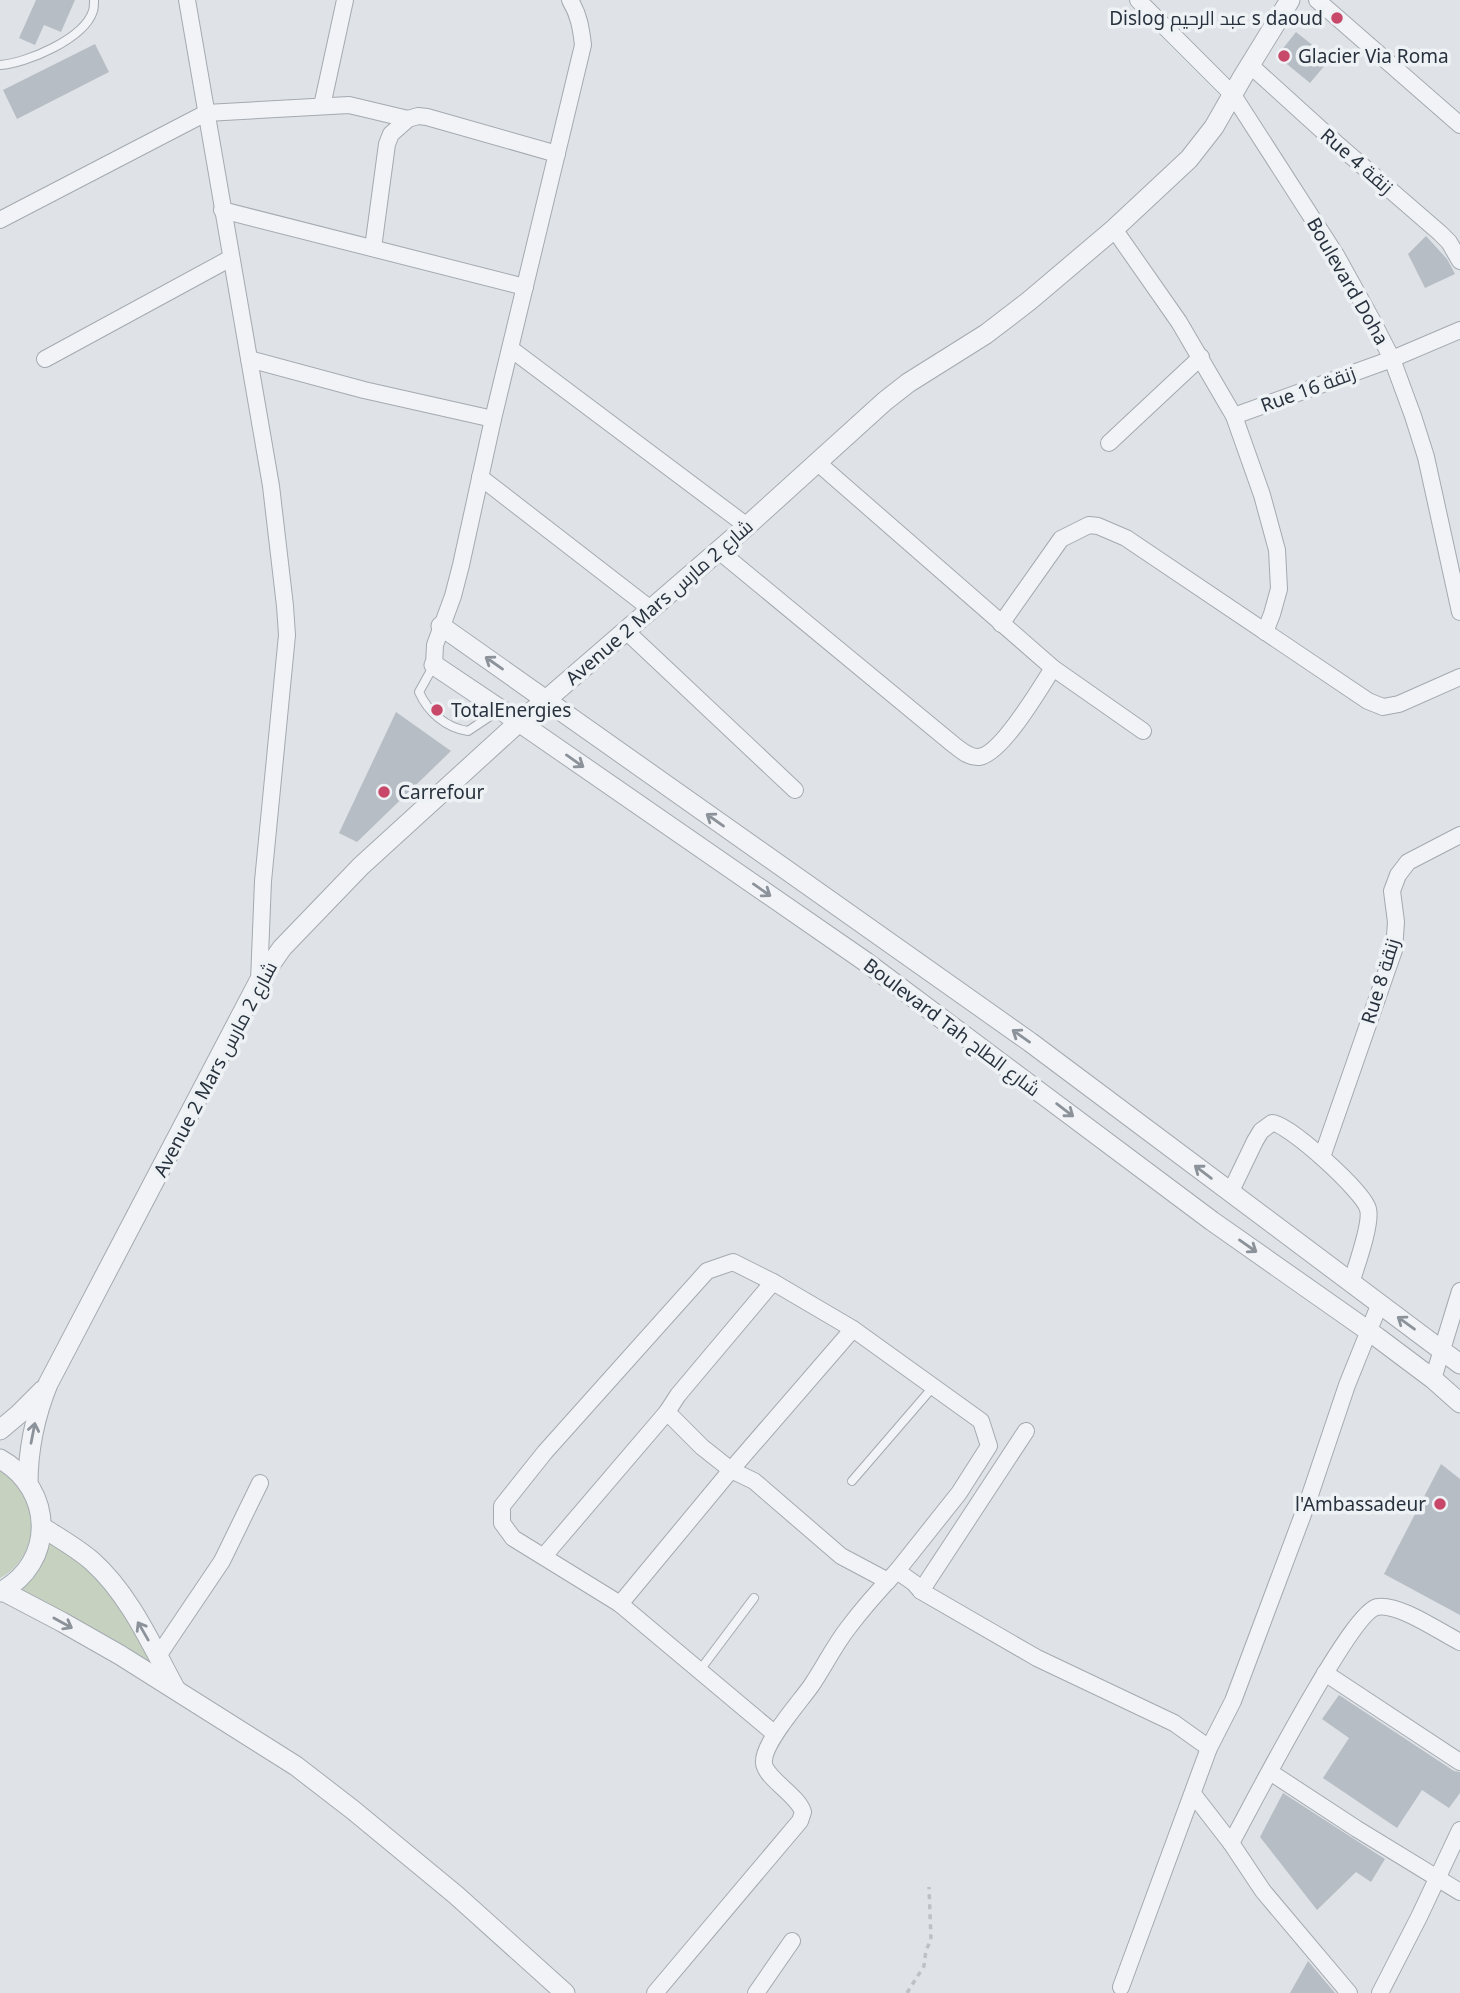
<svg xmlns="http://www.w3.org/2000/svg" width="1460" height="1993" font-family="'Noto Sans',Cairo,sans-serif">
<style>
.green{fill:#c6d1c0}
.building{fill:#b6bdc4}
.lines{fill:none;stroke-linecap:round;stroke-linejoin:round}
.service-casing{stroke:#a4aab1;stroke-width:10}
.minor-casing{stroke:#a4aab1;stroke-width:18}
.tertiary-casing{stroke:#a4aab1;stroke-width:21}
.path{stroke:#bdc1c6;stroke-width:3.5;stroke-dasharray:5 5;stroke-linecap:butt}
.service{stroke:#f1f3f6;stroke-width:8}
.minor{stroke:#f1f3f6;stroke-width:16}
.tertiary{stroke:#f1f3f6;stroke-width:19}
.oneway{stroke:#8c929a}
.poi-dot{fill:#c84869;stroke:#eef2f5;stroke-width:2.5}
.labels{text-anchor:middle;stroke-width:7;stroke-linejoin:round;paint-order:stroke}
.poi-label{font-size:19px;fill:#28323e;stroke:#eef2f5;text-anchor:start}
.street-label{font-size:19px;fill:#28323e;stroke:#eef2f5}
</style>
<rect width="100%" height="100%" fill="#dfe3e7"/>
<!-- green -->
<g class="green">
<path d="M0 1469C7 1476 18 1483 24 1492 41 1520 30 1563 0 1578Z"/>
<polygon points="46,1537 73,1553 111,1593 162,1677 12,1591"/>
</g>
<!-- building -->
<g class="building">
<polygon points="36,0 75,0 61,32 44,25 35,45 19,38"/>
<polygon points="1296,32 1330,59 1310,83 1277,56"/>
<polygon points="95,44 109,72 17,119 3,90"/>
<polygon points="1426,236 1447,259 1455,274 1425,288 1408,254"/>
<polygon points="396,712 451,751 357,842 339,833"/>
<polygon points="1441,1464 1460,1479 1460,1615 1384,1574"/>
<polygon points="1339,1695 1454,1771 1460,1772 1460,1793 1449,1808 1422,1790 1397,1828 1323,1778 1349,1738 1322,1719"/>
<polygon points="1283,1793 1385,1859 1371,1882 1356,1872 1317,1910 1260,1837"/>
<polygon points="1308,1961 1335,1993 1290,1993"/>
</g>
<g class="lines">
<!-- service casing -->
<g class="service-casing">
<g id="service">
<path d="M0 65C27 63 84 39 93 11 94 8 94 4 94 0"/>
<path d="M434 665 419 692C428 712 446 728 468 731L498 711"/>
<polyline points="852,1481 933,1387"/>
<polyline points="700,1670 754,1598"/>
</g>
</g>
<!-- minor casing -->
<g class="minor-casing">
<g id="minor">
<polyline points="187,0 271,486 285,606 287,635 263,881 259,981"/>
<polyline points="1138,0 1233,95 1336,255 1372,320 1392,359 1413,416 1426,457 1460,612"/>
<polyline points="1317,0 1460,125"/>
<polyline points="1250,65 1336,143 1440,233 1449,242 1460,261"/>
<polyline points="322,106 345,0"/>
<polyline points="222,210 525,287"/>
<polyline points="0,220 206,113 349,105 408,119"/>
<polyline points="1114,229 1179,322 1234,416 1262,495 1277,550 1279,589 1272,614 1265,632"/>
<polyline points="373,248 387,144 391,134 408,119 418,116 427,117 557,154"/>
<polyline points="511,349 747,526"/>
<polyline points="45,359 231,258"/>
<polyline points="249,359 364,390 493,419"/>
<polyline points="1234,416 1392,359 1460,330"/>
<polyline points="1109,443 1201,357"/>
<polyline points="818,463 1053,668 1143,731"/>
<polyline points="480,477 652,610"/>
<path d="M719 551 954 745C961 750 969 758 979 757 1002 754 1040 688 1053 668"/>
<polyline points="1001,624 1061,539 1089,525 1098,526 1126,538 1368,701 1383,707 1399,704 1460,677"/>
<polyline points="626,631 795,790"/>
<path d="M434 665 435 645 453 596 461 565 493 419 583 45C581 28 579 15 570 0"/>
<polyline points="1322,1157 1394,950 1396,922 1392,891 1398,875 1408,862 1460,835"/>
<path d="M1230 1193 1255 1141 1261 1131 1272 1123C1288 1123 1364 1192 1368 1209 1372 1223 1356 1267 1351 1283"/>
<polyline points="773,1282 678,1395 667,1412 702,1447 731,1470 754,1481 841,1556 888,1581"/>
<polyline points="1433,1379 1460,1291"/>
<polyline points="544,1556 667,1412"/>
<polyline points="921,1591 1026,1431"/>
<polyline points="620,1604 731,1470 853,1329"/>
<polyline points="158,1656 222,1561 260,1483"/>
<polyline points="1325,1673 1460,1762"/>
<polyline points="775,1734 620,1604 513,1538 502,1523 502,1506 545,1452 707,1271 733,1262 773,1282 853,1329 981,1421 989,1446 959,1493 897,1571"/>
<polyline points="1270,1772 1357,1829 1460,1892"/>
<polyline points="1193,1794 1231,1843 1263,1891 1349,1993"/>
<path d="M1231 1843C1250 1809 1350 1613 1377 1607 1399 1603 1440 1632 1460 1642"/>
<polyline points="1121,1987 1209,1748 1233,1701 1308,1501 1347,1385 1380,1303"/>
<path d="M655 1993 800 1821 803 1812C798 1795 765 1778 764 1763 762 1744 799 1703 811 1686 824 1667 834 1646 848 1628 863 1608 880 1589 897 1571L914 1583 921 1591 1037 1658 1174 1723 1209 1748"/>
<polyline points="756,1993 792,1941"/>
<polyline points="1380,1993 1419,1917 1460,1830"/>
</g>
</g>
<!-- tertiary casing -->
<g class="tertiary-casing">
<g id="tertiary">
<polyline points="441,626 1030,1042 1460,1364"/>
<polyline points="434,665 519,722 866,962 1212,1221 1377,1337 1433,1379 1460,1403"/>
<polyline points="0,1430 19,1414 43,1390"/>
<path d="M0 1459C54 1489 56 1563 0 1592"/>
<path d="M28 1484C28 1448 35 1416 48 1384L259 981 282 948 361 866 519 722 546 700 747 526 885 401 908 383 986 334 1029 301 1114 229 1189 159 1214 127 1242 78 1290 0"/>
<path d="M42 1527C59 1538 77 1548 92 1561 130 1595 152 1646 176 1690"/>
<polyline points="3,1591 62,1622 120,1655 296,1766 353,1810 456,1895 565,1993"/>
</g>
</g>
<!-- path -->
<polyline class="path" points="907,1993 924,1966 926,1950 931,1940 929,1887"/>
<!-- service -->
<use href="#service" class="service"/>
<!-- minor -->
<use href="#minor" class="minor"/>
<!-- tertiary -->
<use href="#tertiary" class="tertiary"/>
</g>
<!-- one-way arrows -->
<defs><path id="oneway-shaft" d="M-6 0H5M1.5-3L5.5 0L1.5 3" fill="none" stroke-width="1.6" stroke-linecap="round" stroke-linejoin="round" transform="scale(1.75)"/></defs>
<g class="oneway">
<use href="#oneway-shaft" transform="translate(494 663) rotate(-145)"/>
<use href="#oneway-shaft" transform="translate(575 761) rotate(35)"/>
<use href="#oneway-shaft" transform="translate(715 820) rotate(-145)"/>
<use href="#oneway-shaft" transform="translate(762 890) rotate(35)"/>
<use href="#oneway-shaft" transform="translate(1021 1036) rotate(-145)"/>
<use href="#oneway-shaft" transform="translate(1065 1110) rotate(37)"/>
<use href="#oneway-shaft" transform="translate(1203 1172) rotate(-143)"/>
<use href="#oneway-shaft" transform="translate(1248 1246) rotate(35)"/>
<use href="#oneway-shaft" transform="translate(1406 1323) rotate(-144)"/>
<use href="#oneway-shaft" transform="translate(33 1433) rotate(-79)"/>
<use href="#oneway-shaft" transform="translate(63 1623) rotate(29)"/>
<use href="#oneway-shaft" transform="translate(143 1631) rotate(-120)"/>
</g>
<!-- markers -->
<g class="poi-dot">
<circle cx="1337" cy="18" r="7"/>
<circle cx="1284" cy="56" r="7"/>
<circle cx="437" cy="710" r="7"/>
<circle cx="384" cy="792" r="7"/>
<circle cx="1440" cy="1504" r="7"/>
</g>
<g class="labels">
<!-- poi labels -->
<g class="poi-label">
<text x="1323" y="25" text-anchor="end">Dislog عبد الرحيم s daoud</text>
<text x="1298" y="63">Glacier Via Roma</text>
<text x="451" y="717">TotalEnergies</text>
<text x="398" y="799">Carrefour</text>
<text x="1426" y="1511" text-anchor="end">l'Ambassadeur</text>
</g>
<!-- street labels -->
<g class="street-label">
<text transform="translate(1357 161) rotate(41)" y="7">Rue 4 زنقة</text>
<text transform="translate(1348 281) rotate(60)" y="7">Boulevard Doha</text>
<text transform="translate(1308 389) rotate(-20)" y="7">Rue 16 زنقة</text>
<text transform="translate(659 602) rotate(-41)" y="7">Avenue 2 Mars شارع 2 مارس</text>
<text transform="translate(1380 981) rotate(-73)" y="7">Rue 8 زنقة</text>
<text transform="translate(952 1027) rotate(37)" y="7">Boulevard Tah شارع الطاح</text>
<text transform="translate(215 1069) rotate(-62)" y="7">Avenue 2 Mars شارع 2 مارس</text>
</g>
</g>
</svg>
